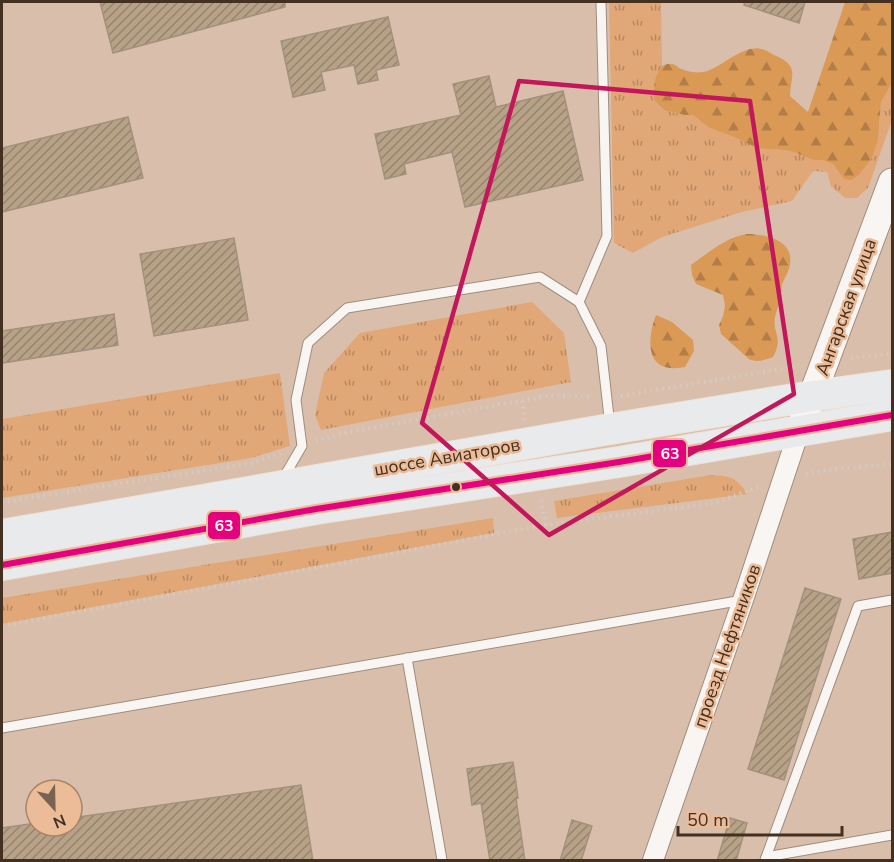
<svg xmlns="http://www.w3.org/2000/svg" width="894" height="862" font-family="'Nunito Sans',sans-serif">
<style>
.grass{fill:url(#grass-tufts)}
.forest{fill:url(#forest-firs)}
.building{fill:url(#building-hatch);stroke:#a2917f;stroke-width:1.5}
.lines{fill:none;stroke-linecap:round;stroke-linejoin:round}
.lane-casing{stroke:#a08c7d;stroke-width:11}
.street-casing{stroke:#a08c7d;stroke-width:22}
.secondary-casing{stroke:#a08c7d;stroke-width:29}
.primary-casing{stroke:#eee2d9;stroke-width:32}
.path{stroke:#d3cbc4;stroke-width:4;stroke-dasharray:1.5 4.5;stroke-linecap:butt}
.lane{stroke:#f9f5f2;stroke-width:9}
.street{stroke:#f9f5f2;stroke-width:20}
.secondary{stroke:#f9f5f2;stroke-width:27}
.primary{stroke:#e9eaeb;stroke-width:30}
.bus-1-casing{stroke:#ecbc98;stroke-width:10}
.bus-1{stroke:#e5007d;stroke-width:6}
.marked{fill:none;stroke:#c2185b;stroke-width:4.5;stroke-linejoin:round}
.bus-dot{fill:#433021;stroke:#ecbc98;stroke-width:2}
.labels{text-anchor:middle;stroke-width:5;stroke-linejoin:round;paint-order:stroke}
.street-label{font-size:18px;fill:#433021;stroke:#ecbc98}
.line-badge{stroke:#ecbc98;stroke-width:2}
.badge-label{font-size:16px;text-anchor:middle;font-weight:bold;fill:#fff}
</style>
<defs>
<pattern id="grass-tufts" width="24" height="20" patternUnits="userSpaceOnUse" patternTransform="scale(1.5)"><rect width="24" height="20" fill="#e1a777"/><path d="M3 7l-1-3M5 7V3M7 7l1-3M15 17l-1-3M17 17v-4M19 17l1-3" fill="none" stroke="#b88861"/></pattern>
<pattern id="forest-firs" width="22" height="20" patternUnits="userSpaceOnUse" patternTransform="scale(1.5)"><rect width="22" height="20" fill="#da9955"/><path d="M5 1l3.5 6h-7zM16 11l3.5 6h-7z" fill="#b27d46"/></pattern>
<pattern id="building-hatch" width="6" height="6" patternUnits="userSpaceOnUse" patternTransform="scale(1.5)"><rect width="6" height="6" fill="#b8a287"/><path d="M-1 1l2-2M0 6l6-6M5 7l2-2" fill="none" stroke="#97846e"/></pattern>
</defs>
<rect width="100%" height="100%" fill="#d9bfab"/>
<!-- grass -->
<g class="grass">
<path d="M609 2H661L662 66C653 78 654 85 654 100L664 110 684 115H693L708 127 775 150H785L794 152 813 160H823L833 164 844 179 859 175 872 158 878 140 881 102 892 83V120L868 188 857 198H845L831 186 827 172 813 171 792 201 742 212 662 237 633 253 614 243Z"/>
<polygon points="532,302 564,333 571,382 321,430 315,415 324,373 360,333"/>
<polygon points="280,373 290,446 251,458 2,498 2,419"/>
<path d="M711 475C732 476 735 477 748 494L557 518 554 501Z"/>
<polygon points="493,518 494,533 2,624 2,598"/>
</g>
<!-- forest -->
<g class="forest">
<path d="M845 2H892V83L881 102 878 140 872 158 859 175 851 180 844 179 833 164 823 160H813L794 152 785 150 765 149 755 147 737 138 708 127 693 115H684L664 110 654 100C654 85 653 78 662 66 665 65 668 63 671 64 674 64 677 66 679 68 688 72 697 74 707 71 723 66 744 44 762 49 766 50 770 53 774 55 800 66 791 74 790 96L808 112Z"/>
<path d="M747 234C765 234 794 240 790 264 789 272 784 278 782 285 781 290 781 295 780 299 779 305 776 311 775 317 772 333 784 337 773 357 765 360 757 363 749 359L721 334 719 325 723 316 725 306 723 295 696 284 692 275 691 265C708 253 726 237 747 234Z"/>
<path d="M656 315 672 322 693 340 694 351 685 367C679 368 672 369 665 367 644 361 650 330 656 315Z"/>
</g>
<!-- building -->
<g class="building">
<polygon points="100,2 285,2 285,7 113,53"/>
<polygon points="745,2 805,2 799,23 744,5"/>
<polygon points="388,17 399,65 376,70 378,80 358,84 354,65 321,72 325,90 293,97 281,41"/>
<polygon points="489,76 496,107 563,91 583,180 465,207 452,152 404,164 406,174 385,179 375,134 461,115 453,84"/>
<polygon points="128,117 143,178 2,212 2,148"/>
<polygon points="234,238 248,320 154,336 140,254"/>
<polygon points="114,314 118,345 2,363 2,331"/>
<polygon points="892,532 892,573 859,579 853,539"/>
<polygon points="805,588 841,599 784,780 748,769"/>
<polygon points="513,762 518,798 516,799 525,861 490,861 481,803 472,805 467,769"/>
<polygon points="301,785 313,861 2,861 2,828 36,823 36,826 72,826 72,818"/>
<polygon points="730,818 747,823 736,861 717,861"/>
<polygon points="572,820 592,826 581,861 560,861"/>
</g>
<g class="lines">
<!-- lane casing -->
<g class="lane-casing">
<g id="lane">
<polyline points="579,302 607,236 601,2"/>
<polyline points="282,480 302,446 296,400 308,343 347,308 540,277 579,302 601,346 610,426"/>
<polyline points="407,658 442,860"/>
<polyline points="2,728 743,600"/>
<polyline points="766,857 892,835"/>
<polyline points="765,860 858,606 892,600"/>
</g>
</g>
<!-- street casing -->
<g class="street-casing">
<polyline id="street" points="653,860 743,600 799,431"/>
</g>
<!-- secondary casing -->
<g class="secondary-casing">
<polyline id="secondary" points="799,431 892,182"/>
</g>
<!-- primary casing -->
<g class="primary-casing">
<g id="primary">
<polyline points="2,535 610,429 813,396 892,385"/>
<polyline points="2,565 316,509 619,462 892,415"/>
</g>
</g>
<!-- path -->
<g class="path">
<polyline points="851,358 892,354"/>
<polyline points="621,396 799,366"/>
<polyline points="522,401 525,420"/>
<polyline points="316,441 343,433 553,395 592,397"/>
<polyline points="806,474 834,469 892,464"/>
<polyline points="541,500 546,525"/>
<polyline points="2,502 252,463 281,453"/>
<polyline points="2,626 546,525 714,503 761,486"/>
</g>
<!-- lane -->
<use href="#lane" class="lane"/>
<!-- street -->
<use href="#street" class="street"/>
<!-- secondary -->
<use href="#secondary" class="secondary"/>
<!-- primary -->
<use href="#primary" class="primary"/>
<!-- bus-1 casing -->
<g class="bus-1-casing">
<polyline id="bus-1" points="2,565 316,509 619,462 892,415"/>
</g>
<!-- bus-1 -->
<use href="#bus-1" class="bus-1"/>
</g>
<!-- marked area -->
<path class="marked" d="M519 81 750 101 794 394 549 535 422 423Z"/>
<!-- markers -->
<circle class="bus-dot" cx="456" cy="487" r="5"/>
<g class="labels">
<!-- street labels -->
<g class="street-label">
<text transform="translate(846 307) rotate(-70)" y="6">Ангарская улица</text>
<text transform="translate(447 457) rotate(-10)" y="6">шоссе Авиаторов</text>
<text transform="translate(727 646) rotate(-71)" y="6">проезд Нефтяников</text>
</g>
</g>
<g class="line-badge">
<rect x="652" y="439" width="35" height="29" rx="6" fill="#e5007d"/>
<rect x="207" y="511" width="34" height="29" rx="6" fill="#e5007d"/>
</g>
<g class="badge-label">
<text x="670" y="459">63</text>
<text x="224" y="531">63</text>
</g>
<!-- border -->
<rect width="894" height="862" fill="none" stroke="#433021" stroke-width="6"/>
<!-- north arrow -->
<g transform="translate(54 808) rotate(158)"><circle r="28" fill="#ecbc98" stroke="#a88468" stroke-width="1.5"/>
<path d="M0-4.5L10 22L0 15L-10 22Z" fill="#786251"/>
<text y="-9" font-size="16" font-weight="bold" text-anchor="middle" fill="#433021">N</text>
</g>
<!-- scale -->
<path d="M678 826v9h164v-9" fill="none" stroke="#433021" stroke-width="3"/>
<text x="687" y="826" font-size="18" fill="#433021" stroke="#ecbc98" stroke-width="4.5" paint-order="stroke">50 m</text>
</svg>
